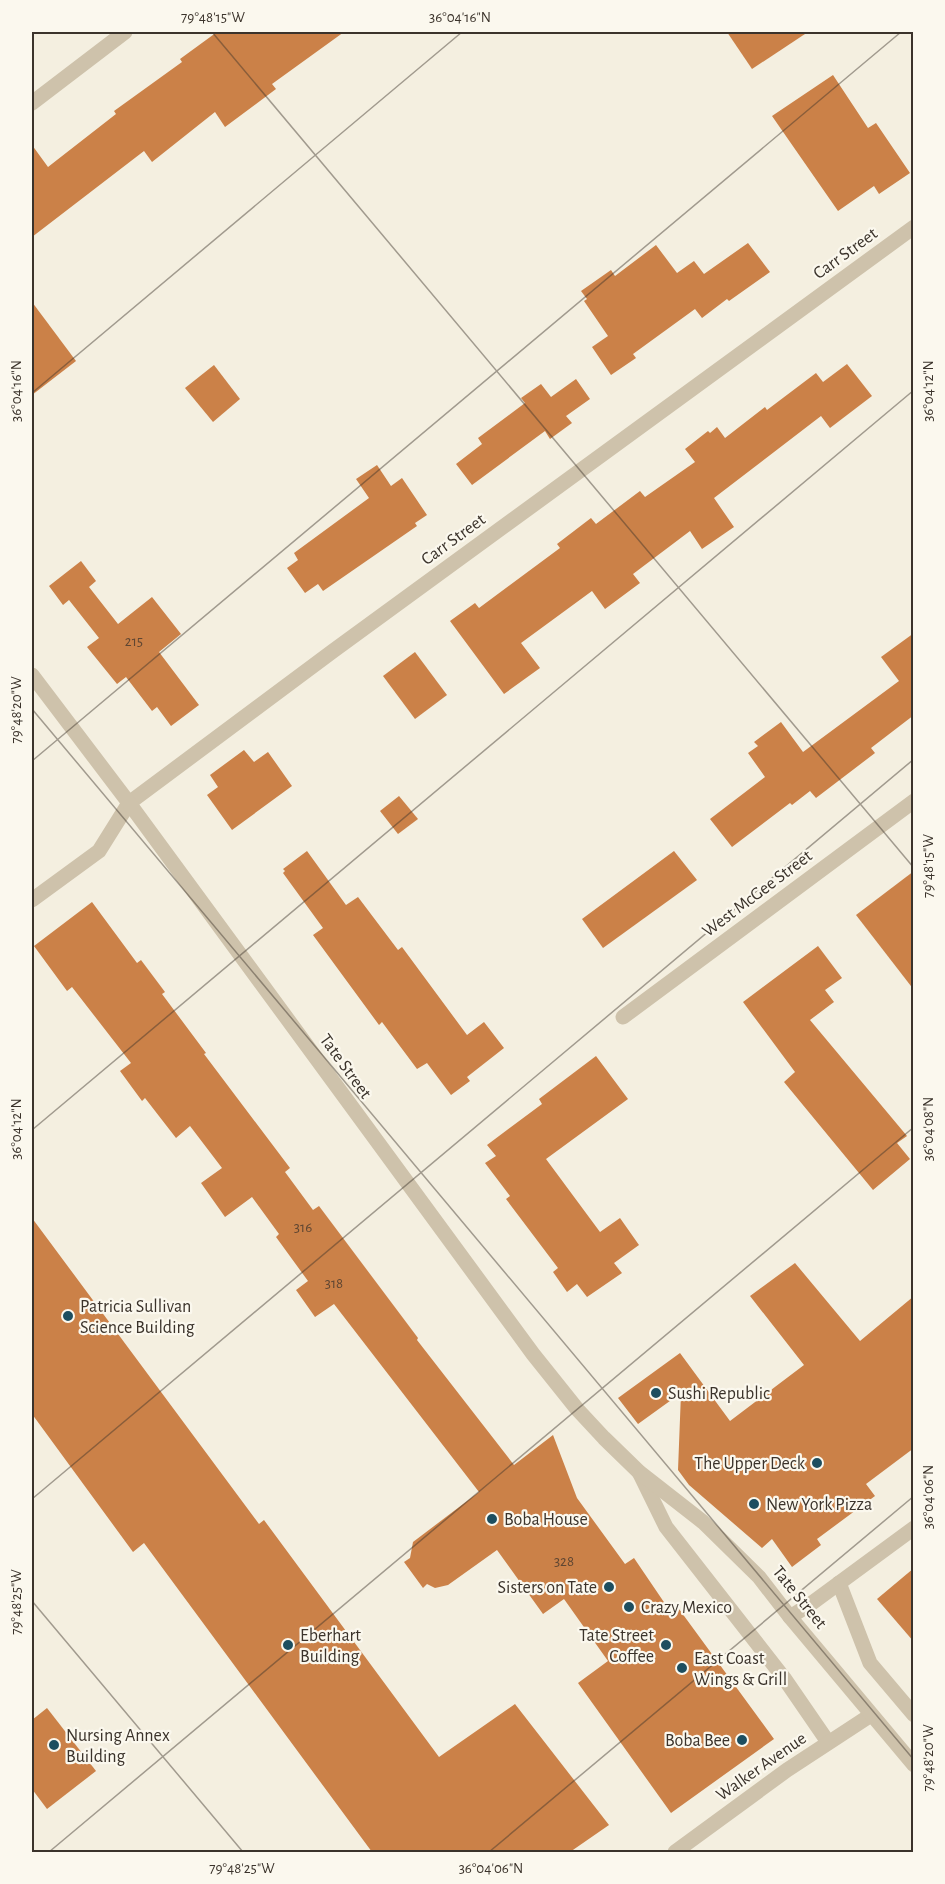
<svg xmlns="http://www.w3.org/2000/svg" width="945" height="1884" font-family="'Alegreya Sans',sans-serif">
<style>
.building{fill:#cb8148}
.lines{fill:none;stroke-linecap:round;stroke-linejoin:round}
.minor{stroke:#cec2ab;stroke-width:15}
.tertiary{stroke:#cec2ab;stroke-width:15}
.ticks{fill:none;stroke:#3b332b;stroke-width:1.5;stroke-opacity:0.45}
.poi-dot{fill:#1d4e5f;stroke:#fbf8ee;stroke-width:2}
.labels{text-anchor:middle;stroke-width:4.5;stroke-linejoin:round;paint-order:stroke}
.number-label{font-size:15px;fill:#5f4632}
.street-label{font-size:18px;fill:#3b332b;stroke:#fbf8ee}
.poi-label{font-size:18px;fill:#3b332b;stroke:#fbf8ee;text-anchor:start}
.neatline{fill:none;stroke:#3b332b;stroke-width:2}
.ticks-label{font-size:15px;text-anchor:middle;fill:#3b332b}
</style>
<rect width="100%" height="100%" fill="#f4efe0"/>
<!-- building -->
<g class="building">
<polygon points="217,32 344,32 272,84 276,89 225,127 215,112 152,162 144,151 32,237 32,145 48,167 116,114 114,111 182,62 180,59"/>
<polygon points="727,32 808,32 752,69"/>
<polygon points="833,75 868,128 876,123 910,173 879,194 874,186 838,211 772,116"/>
<polygon points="748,243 770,272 729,301 727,299 702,318 695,309 633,354 636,358 611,375 592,347 608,336 584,301 587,299 581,291 611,270 615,276 656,245 677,273 694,261 704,274"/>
<polygon points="32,302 76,361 32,395"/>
<polygon points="847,364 872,396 830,428 821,416 714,498 734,527 702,549 690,531 633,574 640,583 605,609 592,591 521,643 540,668 504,694 450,621 475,603 479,608 560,548 557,544 591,518 596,524 640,491 645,497 695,462 685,449 708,431 710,433 717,427 725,438 765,407 767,410 816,373 823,382"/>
<polygon points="214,365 240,399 213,422 185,388"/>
<polygon points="576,379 590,399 566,416 572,423 550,439 545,431 472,485 456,464 482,444 478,438 525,403 521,398 541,384 551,397"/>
<polygon points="377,465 391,486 402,478 427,515 415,523 417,526 323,591 318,584 305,593 287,568 298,560 294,553 369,498 356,479"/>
<polygon points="81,561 96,581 89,587 118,624 152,597 181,634 159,652 199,705 171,726 157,707 152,711 126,677 117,684 87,647 99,638 69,600 63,605 49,586"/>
<polygon points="914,633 914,715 871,748 875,753 816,798 810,791 792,805 790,803 732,847 710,819 765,777 748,753 758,746 754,742 781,722 803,752 899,681 881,657"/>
<polygon points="415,652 447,695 415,719 383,676"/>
<polygon points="244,750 254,762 268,752 292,786 232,830 207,795 218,787 210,775"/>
<polygon points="399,796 418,819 398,834 380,811"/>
<polygon points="307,851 346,905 358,897 398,950 402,947 467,1035 484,1022 504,1048 467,1077 470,1081 451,1095 427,1063 417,1069 382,1022 379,1025 313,935 323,928 283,873 285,871 283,869"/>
<polygon points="674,851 697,880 603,948 582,919"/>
<polygon points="914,871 914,990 856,915"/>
<polygon points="92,902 137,963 141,960 165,992 162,994 206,1053 204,1054 290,1168 285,1172 313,1210 319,1206 418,1338 417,1340 514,1465 553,1435 577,1498 625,1564 634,1558 672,1614 679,1609 774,1739 671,1813 578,1683 608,1661 564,1599 543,1614 497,1550 448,1585 435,1588 427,1584 423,1588 404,1562 410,1558 413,1542 479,1492 334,1304 315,1317 296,1290 308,1281 276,1237 279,1234 252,1197 225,1217 201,1183 222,1168 190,1126 176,1138 145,1098 142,1101 120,1071 131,1063 72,987 67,991 34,946"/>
<polygon points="818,946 842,978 825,990 834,1002 810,1020 907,1136 897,1143 910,1159 873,1190 784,1082 795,1072 743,1002"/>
<polygon points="596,1056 628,1099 546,1159 600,1232 620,1218 639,1245 614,1263 622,1273 587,1297 577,1284 567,1292 553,1272 558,1268 506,1199 510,1196 485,1163 496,1156 487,1145 542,1104 539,1099"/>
<polygon points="32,1218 259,1524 264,1520 439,1757 515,1704 609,1825 570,1852 372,1852 144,1543 133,1552 32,1414"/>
<polygon points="795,1263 860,1341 914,1296 914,1448 866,1484 875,1496 817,1539 821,1545 792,1567 772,1539 762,1548 689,1485 678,1470 681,1393 638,1424 618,1398 680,1353 730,1421 804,1365 750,1296"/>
<polygon points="914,1568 914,1642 877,1599"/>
<polygon points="47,1708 96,1771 47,1809 32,1789 32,1720"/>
</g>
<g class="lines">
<!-- minor -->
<g class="minor">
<polyline points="32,103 125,32"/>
<polyline points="32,900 99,851 129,803 333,651 914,227"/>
<polyline points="623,1017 914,801"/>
<polyline points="639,1472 666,1527 784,1678 828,1742"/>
<polyline points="839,1583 870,1663 914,1715"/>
<polyline points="790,1617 812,1603 914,1528"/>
<polyline points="675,1852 787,1770 871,1715"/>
</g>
<!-- tertiary -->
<polyline class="tertiary" points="32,675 129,803 533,1354 577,1409 604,1438 639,1472 703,1522 759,1577 790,1617 914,1765"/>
</g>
<!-- ticks -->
<path class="ticks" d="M212 32 914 868M32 393 462 32M32 709 914 1760M32 761 901 32M32 1130 914 390M32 1499 914 759M32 1601 243 1852M49 1852 914 1127M489 1852 914 1496"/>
<!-- markers -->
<g class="poi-dot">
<circle cx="68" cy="1316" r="6"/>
<circle cx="656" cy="1393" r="6"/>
<circle cx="817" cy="1463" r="6"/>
<circle cx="754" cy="1504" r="6"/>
<circle cx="492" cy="1519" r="6"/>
<circle cx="609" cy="1587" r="6"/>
<circle cx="629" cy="1607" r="6"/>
<circle cx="288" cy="1645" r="6"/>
<circle cx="666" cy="1645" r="6"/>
<circle cx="682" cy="1668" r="6"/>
<circle cx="742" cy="1740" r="6"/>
<circle cx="54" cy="1745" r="6"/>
</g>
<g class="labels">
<!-- number labels -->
<g class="number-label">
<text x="134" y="646">215</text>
<text x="303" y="1232">316</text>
<text x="334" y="1288">318</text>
<text x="564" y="1566">328</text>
</g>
<!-- street labels -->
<g class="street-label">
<text transform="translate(845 253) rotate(-36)" y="6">Carr Street</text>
<text transform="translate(453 539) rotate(-36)" y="6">Carr Street</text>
<text transform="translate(757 893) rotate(-37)" y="6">West McGee Street</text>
<text transform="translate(346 1066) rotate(54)" y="6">Tate Street</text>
<text transform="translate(800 1597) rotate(51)" y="6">Tate Street</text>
<text transform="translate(761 1766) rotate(-35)" y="6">Walker Avenue</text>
</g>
<!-- poi labels -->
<g class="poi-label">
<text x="80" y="1312">Patricia Sullivan<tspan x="80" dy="21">Science Building</tspan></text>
<text x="668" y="1399">Sushi Republic</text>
<text x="805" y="1469" text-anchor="end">The Upper Deck</text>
<text x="766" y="1510">New York Pizza</text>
<text x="504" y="1525">Boba House</text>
<text x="597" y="1593" text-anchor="end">Sisters on Tate</text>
<text x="641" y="1613">Crazy Mexico</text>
<text x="300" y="1641">Eberhart<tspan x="300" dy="21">Building</tspan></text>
<text x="654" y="1641" text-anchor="end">Tate Street<tspan x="654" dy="21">Coffee</tspan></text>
<text x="694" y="1664">East Coast<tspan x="694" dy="21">Wings &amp; Grill</tspan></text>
<text x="66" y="1741">Nursing Annex<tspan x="66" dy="21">Building</tspan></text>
<text x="730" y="1746" text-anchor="end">Boba Bee</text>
</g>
</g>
<!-- border -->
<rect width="945" height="1884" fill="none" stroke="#fbf8ee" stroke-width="66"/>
<rect x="33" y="33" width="879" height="1818" class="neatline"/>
<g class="ticks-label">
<text x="213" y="22">79°48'15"W</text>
<text x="460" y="22">36°04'16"N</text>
<text transform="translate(928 391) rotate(-90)" y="5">36°04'12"N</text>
<text transform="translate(16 391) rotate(-90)" y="5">36°04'16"N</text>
<text transform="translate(16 710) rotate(-90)" y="5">79°48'20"W</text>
<text transform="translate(928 866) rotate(-90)" y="5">79°48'15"W</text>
<text transform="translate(928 1129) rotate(-90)" y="5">36°04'08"N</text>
<text transform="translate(16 1129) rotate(-90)" y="5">36°04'12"N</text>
<text transform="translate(928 1497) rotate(-90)" y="5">36°04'06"N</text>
<text transform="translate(16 1602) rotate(-90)" y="5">79°48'25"W</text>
<text transform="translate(928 1758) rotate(-90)" y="5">79°48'20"W</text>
<text x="242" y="1873">79°48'25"W</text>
<text x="491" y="1873">36°04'06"N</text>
</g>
</svg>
